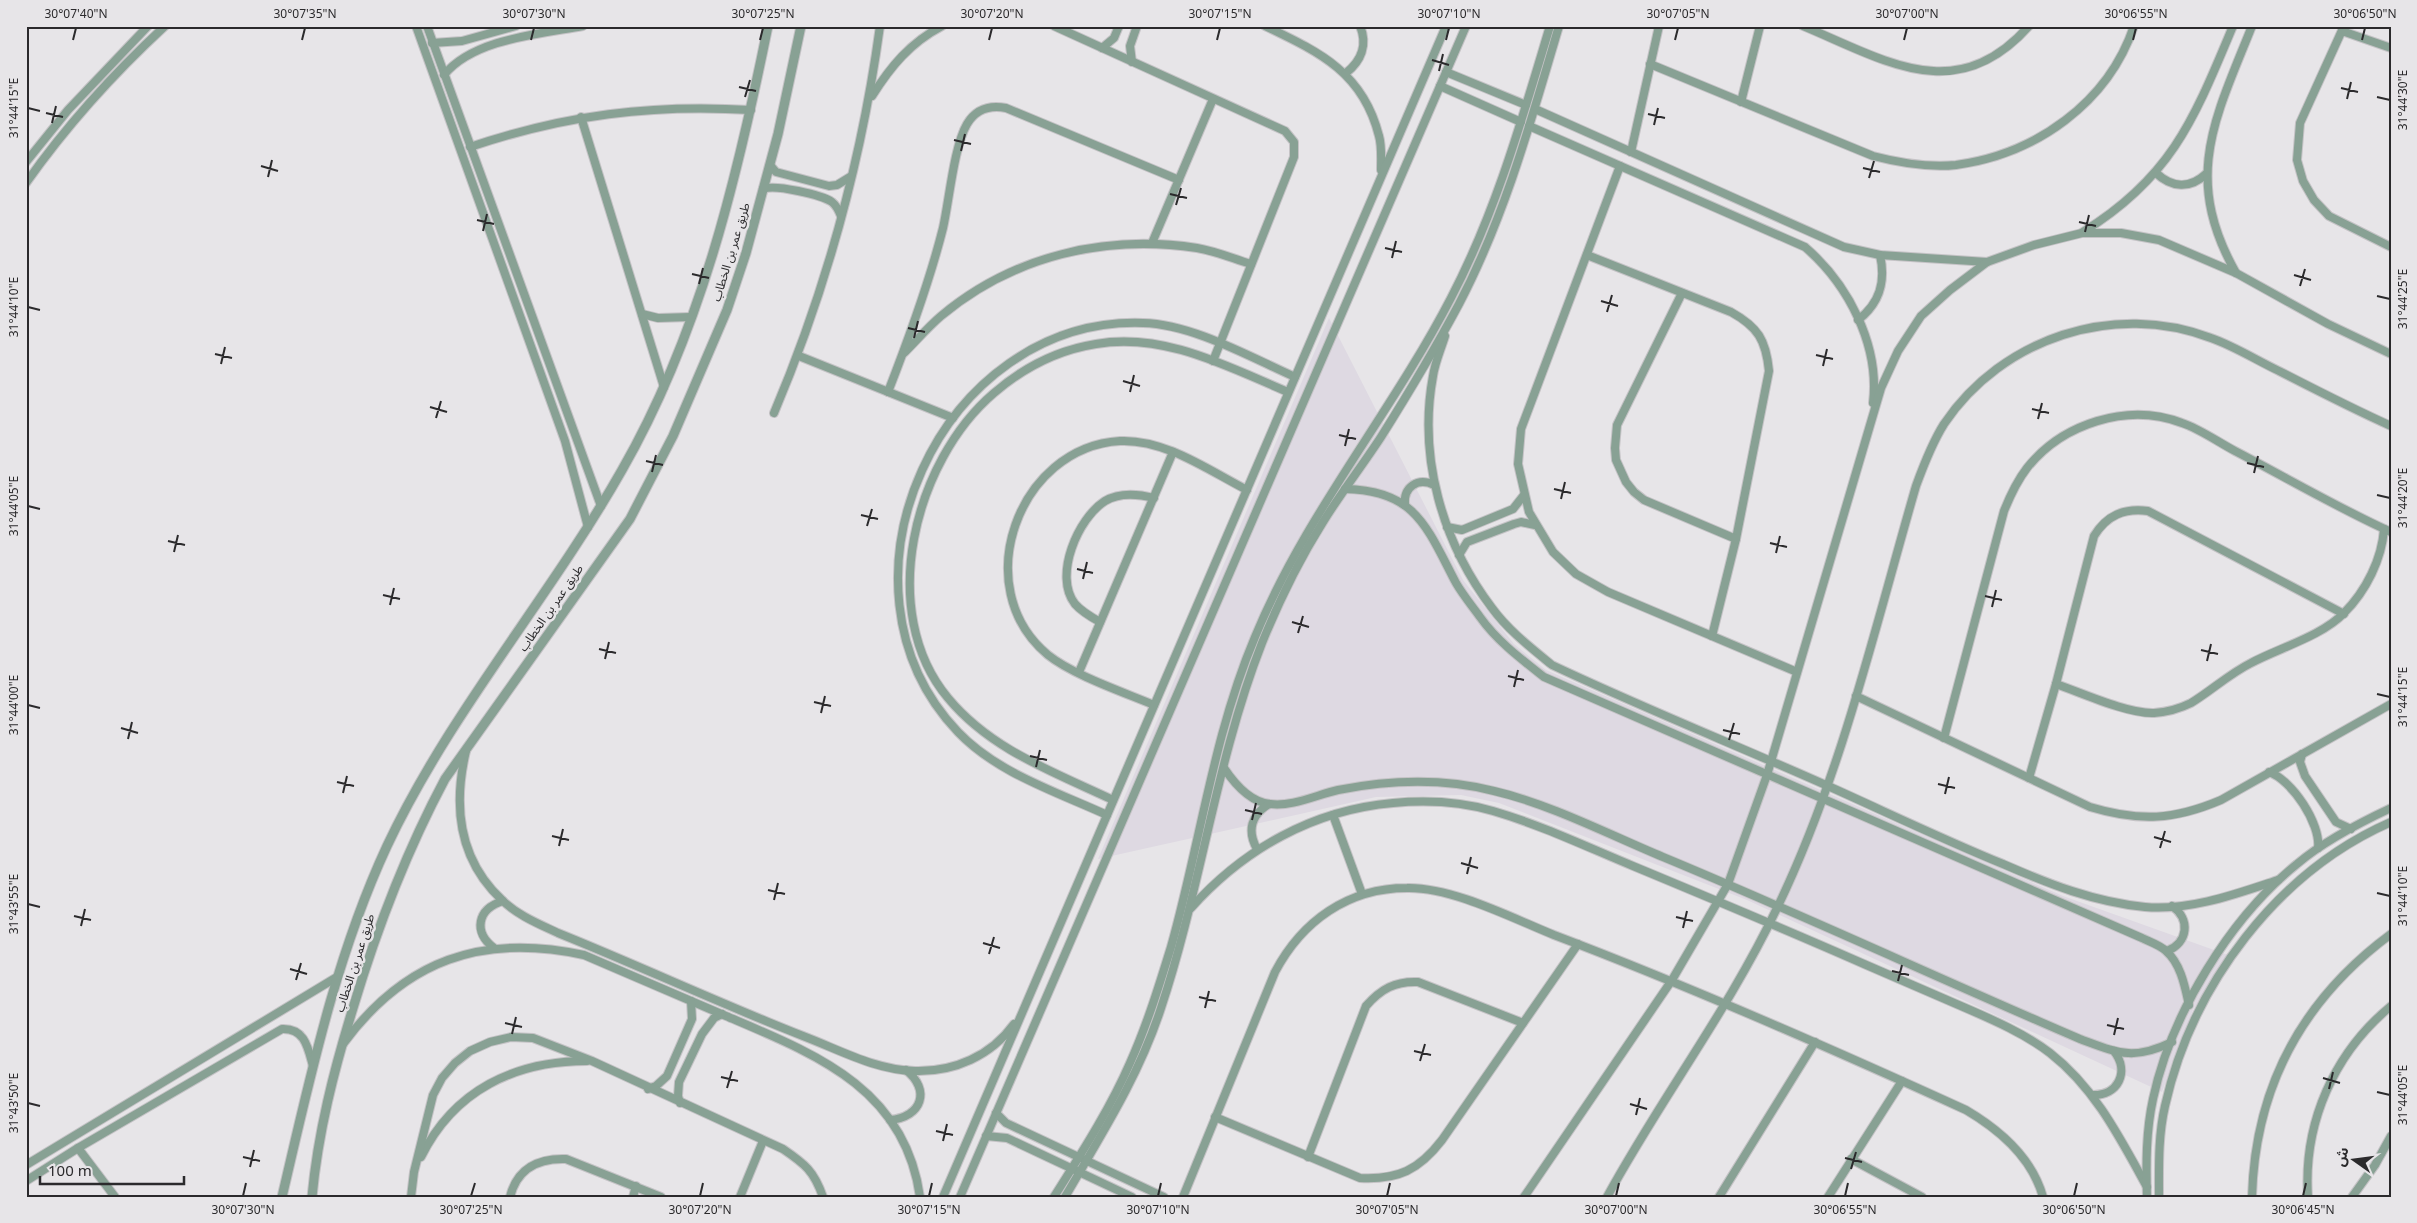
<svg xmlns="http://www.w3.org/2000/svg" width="2417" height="1223" font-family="Georgia,'Noto Sans Arabic',serif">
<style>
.built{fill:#ded9e2}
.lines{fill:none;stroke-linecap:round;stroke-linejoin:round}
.minor-casing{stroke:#c5c3c6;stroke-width:10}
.tertiary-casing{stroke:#c5c3c6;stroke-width:11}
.minor{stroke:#88a194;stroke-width:8}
.tertiary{stroke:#88a194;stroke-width:9}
.ticks{fill:none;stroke:#2b2a2c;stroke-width:2}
.labels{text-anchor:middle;stroke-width:5;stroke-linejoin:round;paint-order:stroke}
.street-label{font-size:12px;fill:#2b2a2c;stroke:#e7e5e8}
.neatline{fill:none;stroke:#2b2a2c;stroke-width:2}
.ticks-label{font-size:12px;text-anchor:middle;fill:#2b2a2c}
</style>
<rect width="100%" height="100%" fill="#e7e5e8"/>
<!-- built -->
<polygon class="built" points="1329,318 1463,580 1514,644 1546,670 2063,896 2228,955 2193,1010 2162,1092 1747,900 1499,803 1461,795 1376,797 1098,859"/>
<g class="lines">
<!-- minor casing -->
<g class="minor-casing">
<g id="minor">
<polyline points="416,26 565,441 588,527"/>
<polyline points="427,26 601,506"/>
<polyline points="1054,26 1285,131 1294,142 1294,157 1213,361"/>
<path d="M1265 26C1319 52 1363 72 1379 136 1382 146 1381 159 1381 170"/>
<path d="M1803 26C1885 60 1956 108 2029 26"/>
<polyline points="2344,26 2300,123 2297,160 2303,181 2314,200 2329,216 2391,247"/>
<polyline points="2342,31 2391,48"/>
<polyline points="432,43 462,41 516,26"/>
<polyline points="1102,48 1114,38 1119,26"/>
<polyline points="1132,62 1130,46 1137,26"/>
<path d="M1650 64 1873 156C1900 163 1928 168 1956 165 2036 154 2108 103 2134 26"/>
<polyline points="1446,72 1526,105"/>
<path d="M1346 73C1361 61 1368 45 1360 26"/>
<path d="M444 75C473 39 539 34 583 26"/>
<polyline points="1440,86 1521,122"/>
<path d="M872 96C891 66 910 43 942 26"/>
<polyline points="1741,102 1760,26"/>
<polyline points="1535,109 1844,247 1880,255 1987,262"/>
<polyline points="581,117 664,387"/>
<path d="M1529 126 1805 247C1848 284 1880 345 1873 403"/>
<path d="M470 147C565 115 651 104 751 110"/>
<polyline points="1631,152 1659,26"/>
<polyline points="26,162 68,110 148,26"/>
<polyline points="770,165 776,172 829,186 837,185 850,177"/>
<polyline points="1620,166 1521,429 1518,464 1529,512 1553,552 1576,574 1608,592 1797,672"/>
<path d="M2156 173C2172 188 2190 189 2206 174"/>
<path d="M26 183C67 125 113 74 165 26"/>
<path d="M763 189C775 184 822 195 832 202 837 206 839 211 841 216"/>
<path d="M2083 232C2172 177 2194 119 2233 26"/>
<polyline points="1152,243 1213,99"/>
<path d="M1587 255 1731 312C1758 327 1766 340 1769 371L1736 539 1712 636"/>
<path d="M2236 273C2182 177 2215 119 2252 26"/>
<polyline points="1682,293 1617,425 1615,448 1616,460 1626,482 1634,492 1644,500 1736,539"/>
<polyline points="642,314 658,318 690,317"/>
<path d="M1858 320C1880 303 1886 282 1880 255"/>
<path d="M1445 336C1441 349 1435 362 1433 376 1418 457 1442 542 1492 608 1508 630 1530 647 1552 665 1643 708 1736 745 1828 786 1886 812 1944 840 2003 864 2049 884 2094 902 2145 907 2190 911 2236 894 2278 880"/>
<path d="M904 353C916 341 928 327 941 316 1013 256 1105 234 1197 248 1215 251 1234 259 1251 264"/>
<polyline points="799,356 953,418"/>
<path d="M888 392C909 338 929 284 943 228 949 202 954 146 967 124 976 109 990 105 1006 108L1179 180"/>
<path d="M774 413C826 290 862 158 880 26"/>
<path d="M1345 489C1416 490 1427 528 1456 583 1463 595 1472 606 1480 617 1497 641 1521 659 1544 677L2142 938C2150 942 2160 945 2166 951 2181 964 2185 987 2189 1005"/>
<path d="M1405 505C1403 487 1418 477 1434 485"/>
<polyline points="1447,527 1462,530 1513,509 1524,495"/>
<polyline points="1459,555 1467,542 1514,524 1521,522 1535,525"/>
<path d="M1100 622C1091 617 1082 612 1075 604 1053 576 1078 518 1105 501 1120 492 1138 494 1154 498"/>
<polyline points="1079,672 1173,452"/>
<path d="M2056 684C2082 693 2128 714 2154 713 2167 712 2179 709 2191 703 2211 691 2229 674 2251 663 2279 648 2322 636 2344 613 2366 591 2382 559 2384 529"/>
<path d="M1856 696 2090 807C2140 822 2174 820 2221 800L2391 704"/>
<path d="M1154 705C1123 692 1073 675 1048 655 967 588 1018 447 1120 441 1165 439 1208 470 1247 490"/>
<path d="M1944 738 2004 511C2010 496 2017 481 2027 468 2062 424 2127 402 2182 423 2200 429 2218 442 2235 451 2287 478 2338 508 2391 532"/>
<path d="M466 751C453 806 458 859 502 900 517 915 539 924 558 933 640 966 721 1004 803 1036 840 1050 875 1070 915 1071 954 1072 991 1056 1014 1024"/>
<polyline points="2302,754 2300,762 2305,776 2336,822 2351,829"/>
<path d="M1224 768C1234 783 1249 802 1270 804 1292 807 1316 795 1338 790 1389 780 1443 778 1494 791 1550 804 1610 835 1663 857 1803 915 1940 979 2080 1039 2118 1053 2133 1061 2172 1042"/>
<path d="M2269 772C2292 780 2321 824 2318 848"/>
<path d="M2029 778 2056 684 2094 536C2107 515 2124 508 2148 511L2344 614"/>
<path d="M1113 800C1054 772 991 750 948 698 876 612 914 461 994 393 1023 368 1058 350 1096 344 1164 332 1228 367 1288 392"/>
<path d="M1107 815C1057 792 997 773 958 732 818 585 941 316 1143 323 1192 324 1250 357 1295 377"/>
<polyline points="1333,815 1362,894"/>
<path d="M1257 849C1247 831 1251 815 1269 804"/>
<path d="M1191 908C1244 849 1313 810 1393 803 1425 800 1462 802 1493 811 1541 825 1587 847 1633 866 1710 898 1787 930 1864 964 1896 978 1929 992 1961 1006 1991 1019 2024 1033 2050 1053 2095 1088 2120 1138 2147 1187"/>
<path d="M494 948C473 932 477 909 503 901"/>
<path d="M2167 951C2188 943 2191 919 2172 906"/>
<path d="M343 1044C405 960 482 933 584 955 631 975 679 996 726 1016 815 1054 905 1088 920 1197"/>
<polyline points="648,1089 656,1086 667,1076 692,1019 691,1001"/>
<path d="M2092 1095C2118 1096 2130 1072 2114 1051"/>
<polyline points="680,1103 678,1096 679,1082 702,1034 714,1018 722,1014"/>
<polyline points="996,1113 1006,1123 1164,1197"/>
<path d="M1215 1117 1360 1178C1398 1180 1419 1170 1442 1140L1578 944"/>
<path d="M890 1120C922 1117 931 1090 906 1070"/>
<polyline points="986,1136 1007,1138 1132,1197"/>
<polyline points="78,1148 115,1197"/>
<path d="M421 1157C454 1090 515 1061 587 1061"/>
<path d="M1308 1157 1366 1006C1381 989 1395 981 1418 982L1523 1023"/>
<polyline points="1851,1159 1922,1197"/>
<polyline points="26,1165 337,977"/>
<path d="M26 1181 78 1148 282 1029C305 1028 308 1048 313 1066"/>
<path d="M411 1197 414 1172 433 1095 442 1078 455 1063 470 1051 490 1042 511 1037 533 1038 592 1061 783 1149C805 1164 814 1171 823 1197"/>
<path d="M510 1197C517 1168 539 1158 566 1159L661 1197"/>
<polyline points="633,1197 636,1186"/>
<polyline points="740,1197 763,1141"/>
<polyline points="943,1197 1446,26"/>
<polyline points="960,1197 1466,26"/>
<path d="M1054 1197C1081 1154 1110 1109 1130 1063 1147 1025 1159 986 1171 947 1200 845 1213 736 1255 637 1305 515 1391 414 1451 298 1496 212 1522 119 1550 26"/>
<path d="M1065 1197C1101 1135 1139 1076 1161 1008 1201 888 1216 760 1262 643 1279 601 1299 560 1323 522 1341 493 1362 466 1381 437 1408 394 1435 349 1459 304 1505 216 1531 121 1559 26"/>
<path d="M1183 1197 1275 972C1302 921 1348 888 1407 888 1452 887 1512 918 1554 935 1694 988 1830 1048 1966 1110 2000 1130 2032 1157 2043 1197"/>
<polyline points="1524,1197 1672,980 1728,884 1767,775 1881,388 1898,351 1921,316 1950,290 1987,262 2034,245 2082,233 2121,233 2159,240 2236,273 2328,324 2391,354"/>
<path d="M1607 1197C1661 1098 1730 1008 1778 906 1842 773 1875 627 1916 486 1924 464 1932 443 1944 424 2002 338 2114 301 2211 338 2234 346 2256 360 2279 371 2316 390 2353 409 2391 426"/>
<polyline points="1719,1197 1815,1042"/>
<polyline points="1828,1197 1902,1081"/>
<path d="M2147 1197C2146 1164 2146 1131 2153 1099 2171 1014 2230 918 2297 864 2324 841 2359 823 2391 808"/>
<path d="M2159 1197C2159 1167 2158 1136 2165 1106 2192 985 2277 872 2391 822"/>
<path d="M2252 1197C2255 1087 2303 999 2391 934"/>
<path d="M2308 1197C2303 1123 2334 1053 2391 1006"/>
<polyline points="2352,1197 2375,1165 2391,1136"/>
</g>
</g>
<!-- tertiary casing -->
<g class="tertiary-casing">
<g id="tertiary">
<path d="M282 1197C310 1078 335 958 387 846 450 712 549 599 622 470 700 334 737 179 768 26"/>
<path d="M312 1197C318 1132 334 1070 353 1008 377 928 406 852 445 779L630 519 673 436 727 310 746 253 778 134 801 26"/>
</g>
</g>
<!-- minor -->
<use href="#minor" class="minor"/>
<!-- tertiary -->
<use href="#tertiary" class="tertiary"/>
</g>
<!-- ticks -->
<path class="ticks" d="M73 40 76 28M302 40 305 28M531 40 534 28M760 40 763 28M989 40 992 28M1217 40 1220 28M1446 40 1449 28M1675 40 1678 28M1904 40 1907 28M2133 40 2136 28M2362 40 2365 28M1432 60 1449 65M1439 71 1443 54M739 87 756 91M2341 88 2358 92M745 97 750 80M2377 97 2390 100M2347 99 2351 82M28 108 40 111M46 113 63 117M1648 114 1665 118M52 123 56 106M1654 125 1658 108M954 140 971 144M961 151 965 134M261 166 278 171M1863 168 1880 172M268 177 272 160M1869 178 1874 161M1170 194 1187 198M1176 205 1181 188M477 220 494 224M2079 222 2096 226M483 231 487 214M2085 232 2089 215M1385 248 1402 252M1392 258 1396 241M692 274 709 278M2294 275 2311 280M699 284 703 268M2300 286 2305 269M2377 296 2390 299M1601 301 1618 306M28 307 40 310M1607 312 1612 295M908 328 925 332M914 338 918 321M215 354 232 358M1816 355 1833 359M221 364 225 347M1823 366 1827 349M1123 381 1140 386M1130 392 1134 375M430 407 447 412M2032 409 2049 413M436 418 441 401M2038 419 2042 403M1339 435 1356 439M1345 446 1349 429M646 461 663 465M2247 463 2264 467M652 472 656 455M2254 473 2258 456M1554 489 1571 493M2377 495 2390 498M1561 499 1565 482M28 506 40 509M861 515 878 519M867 526 872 509M168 541 185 545M1770 543 1787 547M174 552 178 535M1776 553 1780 536M1077 569 1093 573M1083 579 1087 562M383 595 400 599M1985 596 2002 600M390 605 394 588M1992 607 1996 590M1292 622 1309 627M1298 633 1303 616M599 649 616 653M2201 650 2218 654M605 659 609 642M2207 661 2211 644M1508 676 1524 680M1514 687 1518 670M2377 694 2390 697M814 702 831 706M28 705 40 708M821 713 825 696M121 728 138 733M1723 730 1740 734M128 739 132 722M1729 740 1734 723M1030 756 1047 760M1036 767 1040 750M337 782 354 786M1938 784 1955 788M343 793 347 776M1945 794 1949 777M1245 810 1262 814M1252 820 1256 803M552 836 569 840M2154 837 2171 842M559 846 563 829M2160 848 2165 831M1461 863 1478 868M1467 874 1471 857M768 890 785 894M2377 893 2390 896M774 900 778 883M28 904 40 907M74 916 91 920M1676 917 1693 921M81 926 85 909M1683 928 1687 911M983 943 1000 948M989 954 994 937M290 969 307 974M1892 971 1909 975M296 980 301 963M1898 981 1902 965M1199 997 1216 1001M1205 1008 1209 991M505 1023 522 1027M2107 1025 2124 1029M512 1034 516 1017M2114 1035 2118 1018M1414 1051 1431 1055M1420 1061 1425 1044M721 1077 738 1081M2323 1078 2340 1083M727 1088 732 1071M2329 1089 2333 1072M2377 1092 2390 1095M28 1103 40 1106M1630 1104 1647 1109M1636 1115 1640 1098M936 1131 953 1135M943 1141 947 1124M243 1157 260 1161M1845 1158 1862 1162M250 1167 254 1150M1851 1169 1856 1152M243 1196 246 1183M471 1196 475 1183M700 1196 703 1183M929 1196 932 1183M1158 1196 1161 1183M1387 1196 1390 1183M1616 1196 1619 1183M1845 1196 1848 1183M2074 1196 2077 1183M2303 1196 2306 1183"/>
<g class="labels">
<!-- street labels -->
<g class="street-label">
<text transform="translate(731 252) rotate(-73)" y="4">طريق عمر بن الخطاب</text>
<text transform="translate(551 608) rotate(-55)" y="4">طريق عمر بن الخطاب</text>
<text transform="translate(355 963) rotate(-72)" y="4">طريق عمر بن الخطاب</text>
</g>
</g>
<!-- border -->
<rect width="2417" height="1223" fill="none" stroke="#e7e5e8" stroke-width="55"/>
<!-- north arrow -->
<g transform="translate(2354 1160) rotate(284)" stroke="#e7e5e8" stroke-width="4" paint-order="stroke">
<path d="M0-4L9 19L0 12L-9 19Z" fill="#2b2a2c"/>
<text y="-8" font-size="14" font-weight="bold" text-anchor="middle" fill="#2b2a2c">ش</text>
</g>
<!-- scale -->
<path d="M40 1176v8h144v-8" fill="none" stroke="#2b2a2c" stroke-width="2.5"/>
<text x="48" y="1176" font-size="15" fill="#2b2a2c" stroke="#e7e5e8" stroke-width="4" paint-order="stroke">100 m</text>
<rect x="28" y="28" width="2362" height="1168" class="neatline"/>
<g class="ticks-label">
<text x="76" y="18">30°07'40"N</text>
<text x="305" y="18">30°07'35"N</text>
<text x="534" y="18">30°07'30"N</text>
<text x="763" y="18">30°07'25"N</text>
<text x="992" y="18">30°07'20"N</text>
<text x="1220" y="18">30°07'15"N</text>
<text x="1449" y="18">30°07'10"N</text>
<text x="1678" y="18">30°07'05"N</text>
<text x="1907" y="18">30°07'00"N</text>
<text x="2136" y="18">30°06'55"N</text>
<text x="2365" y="18">30°06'50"N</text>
<text transform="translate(2403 100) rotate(-90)" y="4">31°44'30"E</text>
<text transform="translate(14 108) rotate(-90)" y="4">31°44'15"E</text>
<text transform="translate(2403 299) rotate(-90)" y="4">31°44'25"E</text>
<text transform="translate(14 307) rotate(-90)" y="4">31°44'10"E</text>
<text transform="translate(2403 498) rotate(-90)" y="4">31°44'20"E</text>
<text transform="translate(14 506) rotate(-90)" y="4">31°44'05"E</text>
<text transform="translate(2403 697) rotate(-90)" y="4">31°44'15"E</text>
<text transform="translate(14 705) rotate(-90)" y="4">31°44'00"E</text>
<text transform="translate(2403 896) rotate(-90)" y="4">31°44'10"E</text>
<text transform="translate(14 904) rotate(-90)" y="4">31°43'55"E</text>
<text transform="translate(2403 1095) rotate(-90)" y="4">31°44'05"E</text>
<text transform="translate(14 1103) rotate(-90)" y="4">31°43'50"E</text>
<text x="243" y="1214">30°07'30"N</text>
<text x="471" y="1214">30°07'25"N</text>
<text x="700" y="1214">30°07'20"N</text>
<text x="929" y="1214">30°07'15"N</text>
<text x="1158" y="1214">30°07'10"N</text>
<text x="1387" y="1214">30°07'05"N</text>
<text x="1616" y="1214">30°07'00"N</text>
<text x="1845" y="1214">30°06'55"N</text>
<text x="2074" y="1214">30°06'50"N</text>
<text x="2303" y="1214">30°06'45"N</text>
</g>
</svg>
